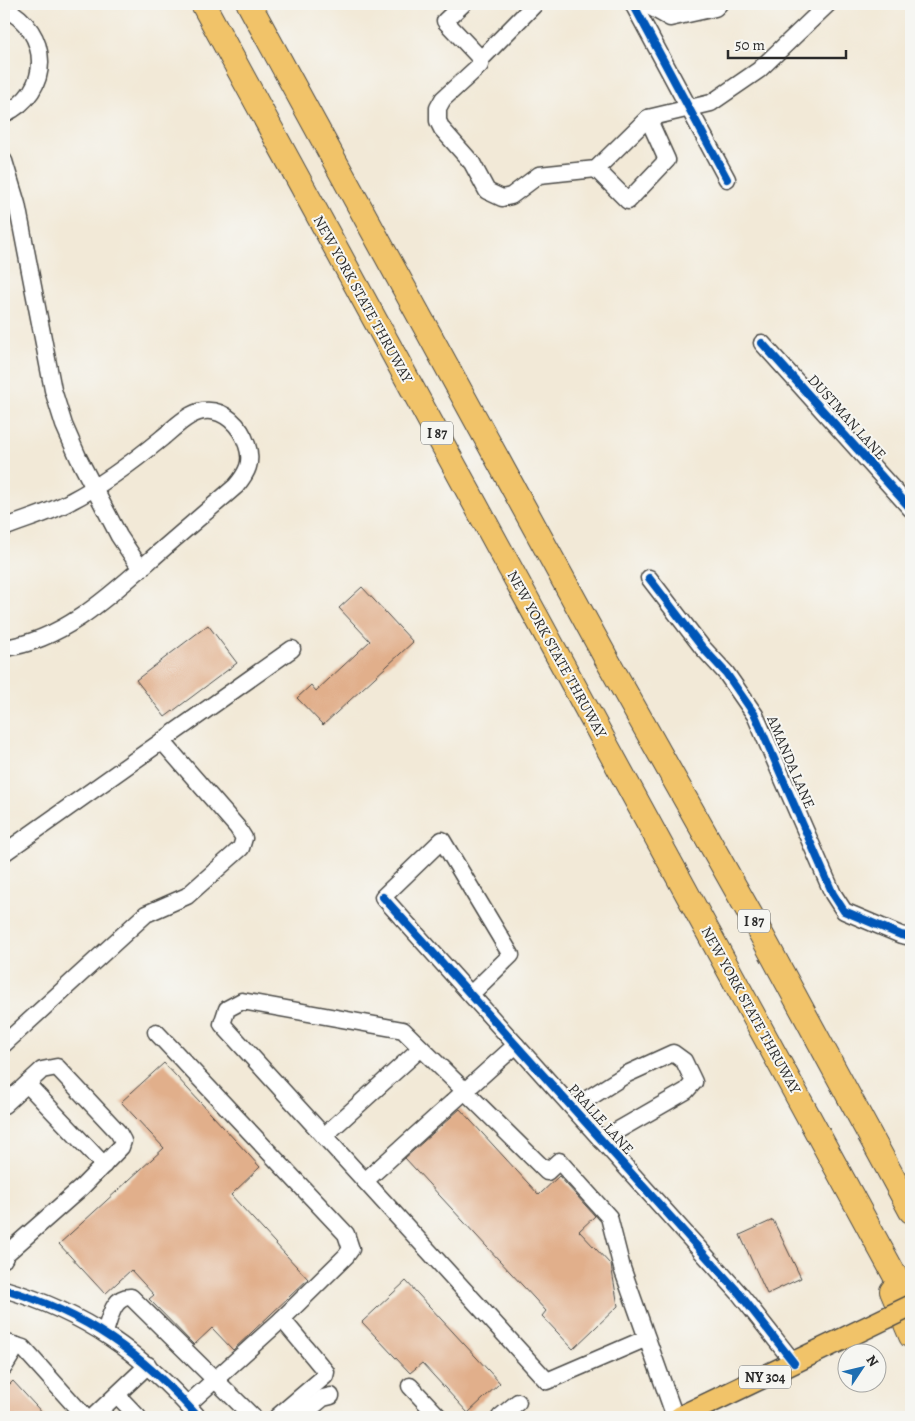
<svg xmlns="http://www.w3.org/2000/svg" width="915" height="1421" font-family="Alegreya,serif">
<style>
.building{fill:#e1af8b}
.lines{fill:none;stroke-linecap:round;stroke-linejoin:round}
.minor-casing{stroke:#494845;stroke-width:19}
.major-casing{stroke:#494845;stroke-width:24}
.highway-casing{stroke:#494845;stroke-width:26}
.minor{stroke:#fff;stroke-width:16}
.major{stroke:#f1c369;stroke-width:21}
.highway{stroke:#f1c369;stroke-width:24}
.major-bridge-casing{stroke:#494845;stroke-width:24;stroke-linecap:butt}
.major-bridge{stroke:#f1c369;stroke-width:21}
.cycleway-casing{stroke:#f6f6f2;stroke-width:11}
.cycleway{stroke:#0057b8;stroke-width:8}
.labels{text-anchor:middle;stroke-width:4;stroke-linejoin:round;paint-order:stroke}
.shield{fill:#f6f6f2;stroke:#686867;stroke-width:1}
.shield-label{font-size:14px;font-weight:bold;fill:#2b2b2b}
.street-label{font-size:15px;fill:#2b2b2b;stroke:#f6f6f2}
</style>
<rect width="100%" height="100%" fill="#f6f6f2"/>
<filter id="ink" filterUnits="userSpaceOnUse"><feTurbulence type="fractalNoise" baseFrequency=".02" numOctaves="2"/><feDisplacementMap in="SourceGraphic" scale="10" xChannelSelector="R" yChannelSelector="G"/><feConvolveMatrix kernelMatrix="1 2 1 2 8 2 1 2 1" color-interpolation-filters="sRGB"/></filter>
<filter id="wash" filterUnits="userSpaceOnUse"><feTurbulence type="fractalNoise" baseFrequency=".0096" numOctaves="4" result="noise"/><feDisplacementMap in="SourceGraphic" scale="20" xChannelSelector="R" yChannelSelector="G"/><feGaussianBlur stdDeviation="1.12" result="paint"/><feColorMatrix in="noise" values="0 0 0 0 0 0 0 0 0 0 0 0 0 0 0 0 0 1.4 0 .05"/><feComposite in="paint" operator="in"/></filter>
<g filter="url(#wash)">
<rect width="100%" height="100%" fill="#f2e9d7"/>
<g id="blocks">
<!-- building -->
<g class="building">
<polygon points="362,587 413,642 323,725 297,698 311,685 316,691 370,641 339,608"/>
<polygon points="208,625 237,663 165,717 136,680"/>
<polygon points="164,1063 260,1167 231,1195 308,1279 233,1350 212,1328 194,1345 149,1299 154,1295 131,1270 105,1294 59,1244 164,1148 121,1102"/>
<polygon points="460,1109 539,1195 559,1176 595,1216 579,1231 611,1265 618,1306 573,1349 542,1316 546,1311 405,1158"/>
<polygon points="773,1220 801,1278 767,1294 740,1235"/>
<polygon points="406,1281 500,1383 468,1413 422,1363 410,1373 362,1322"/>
<polygon points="13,1381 46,1417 4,1417 4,1390"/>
</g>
</g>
</g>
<g filter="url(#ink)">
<use href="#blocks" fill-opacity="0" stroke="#494845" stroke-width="1"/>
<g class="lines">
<!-- minor casing -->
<g class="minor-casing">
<g id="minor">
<polyline points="463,4 445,21 481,59 535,4"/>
<polyline points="633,4 727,179"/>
<polyline points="645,4 670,18 715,8 719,4"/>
<path d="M4 8C51 31 53 92 4 114"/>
<polyline points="481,59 480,65 443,99 438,108 438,121 442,129 472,163 487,191 502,198 511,196 539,175 596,169 648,118 711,103 759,70 828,4"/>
<polyline points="4,161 17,204 53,390 64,425 78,457 119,536 141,569"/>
<polyline points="596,169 628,201 667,160 648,118"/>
<polyline points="762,343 911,509"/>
<path d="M4 528C26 519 50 513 71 501 104 484 133 462 162 438 173 429 188 413 203 411 224 408 241 426 247 445 253 462 247 473 236 486 212 507 188 527 164 548 118 588 67 640 4 648"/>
<polyline points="649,578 702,647 726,673 755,715 833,894 844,911 901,935 911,937"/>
<polyline points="4,853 292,649"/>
<polyline points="471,994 511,955 442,840 383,897 739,1293 794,1363"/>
<polyline points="156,1032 346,1234 351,1249 346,1256 282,1319 187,1405"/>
<polyline points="4,1044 146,914 187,896 241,848 244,838 237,827 162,741"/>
<polyline points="27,1084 104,1165"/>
<polyline points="4,1105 42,1070 57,1067 118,1132 123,1141 121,1147 82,1187 6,1254 4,1259"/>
<polyline points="573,1108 627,1074 673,1053 684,1061 694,1082 686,1091 601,1140"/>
<polyline points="324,1136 421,1048"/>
<polyline points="365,1181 516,1045"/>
<path d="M4 1289C86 1313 142 1353 198 1417"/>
<path d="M105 1332C110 1318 113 1296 131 1297L253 1417"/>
<polyline points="647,1338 547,1381 222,1024 227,1009 242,1001 403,1030 547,1172 559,1161 609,1217 622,1268 675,1417"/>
<polyline points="4,1342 23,1348 85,1417"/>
<polyline points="4,1367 17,1346"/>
<polyline points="410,1386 439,1417"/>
<polyline points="117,1395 138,1417"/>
<polyline points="93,1417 148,1365"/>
<polyline points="277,1417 325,1376 326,1372 282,1319"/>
<polyline points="300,1417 323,1398 331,1396"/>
<polyline points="500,1417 518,1402"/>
</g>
</g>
<!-- major casing -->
<g class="major-casing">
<polyline id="major" points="680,1417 849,1336"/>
</g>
<!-- highway casing -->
<g class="highway-casing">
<g id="highway">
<polyline points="203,4 911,1305"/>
<polyline points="249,4 606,658 754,921 911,1211"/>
<polyline points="892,1291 911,1336"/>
</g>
</g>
<!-- minor -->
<use href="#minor" class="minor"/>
<!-- major -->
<use href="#major" class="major"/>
<!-- highway -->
<use href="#highway" class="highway"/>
<!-- major-bridge casing -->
<g class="major-bridge-casing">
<polyline id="major-bridge" points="849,1336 911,1306"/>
</g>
<!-- major-bridge -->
<use href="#major-bridge" class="major-bridge"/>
<!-- cycleway casing -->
<g class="cycleway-casing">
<g id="cycleway">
<polyline points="633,4 727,179"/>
<polyline points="762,343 911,509"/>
<polyline points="649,578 702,647 726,673 755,715 833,894 844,911 901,935 911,937"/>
<polyline points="383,897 739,1293 794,1363"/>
<path d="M4 1289C86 1313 142 1353 198 1417"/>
</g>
</g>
<!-- cycleway -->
<use href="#cycleway" class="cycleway"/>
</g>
</g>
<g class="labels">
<!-- shield labels -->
<g class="shield">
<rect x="421" y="421.5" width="32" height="23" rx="4"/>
<rect x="738" y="909.5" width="32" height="23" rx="4"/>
<rect x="739" y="1365.5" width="52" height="23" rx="4"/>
</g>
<g class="shield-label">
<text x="437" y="438">I 87</text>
<text x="754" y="926">I 87</text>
<text x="765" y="1382">NY 304</text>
</g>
<!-- street labels -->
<g class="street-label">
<text transform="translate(363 299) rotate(61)" y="5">NEW YORK STATE THRUWAY</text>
<text transform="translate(847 417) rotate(48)" y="5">DUSTMAN LANE</text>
<text transform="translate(557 654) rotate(61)" y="5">NEW YORK STATE THRUWAY</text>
<text transform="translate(791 762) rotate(67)" y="5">AMANDA LANE</text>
<text transform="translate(751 1010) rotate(61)" y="5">NEW YORK STATE THRUWAY</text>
<text transform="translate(601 1119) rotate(48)" y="5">PRALLE LANE</text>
</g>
</g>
<!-- margin -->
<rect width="915" height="1421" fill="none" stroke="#f6f6f2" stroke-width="20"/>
<!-- north arrow -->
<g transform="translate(862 1368) rotate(55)"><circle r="24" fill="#f6f6f2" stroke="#a5a5a2"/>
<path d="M0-4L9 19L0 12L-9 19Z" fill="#1f6fb2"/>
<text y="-8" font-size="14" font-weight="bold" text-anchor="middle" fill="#2b2b2b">N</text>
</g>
<!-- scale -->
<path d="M728 50v8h118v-8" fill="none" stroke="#2b2b2b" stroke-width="2.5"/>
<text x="735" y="50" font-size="15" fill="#2b2b2b" stroke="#f6f6f2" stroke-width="4" paint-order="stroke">50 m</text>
</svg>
